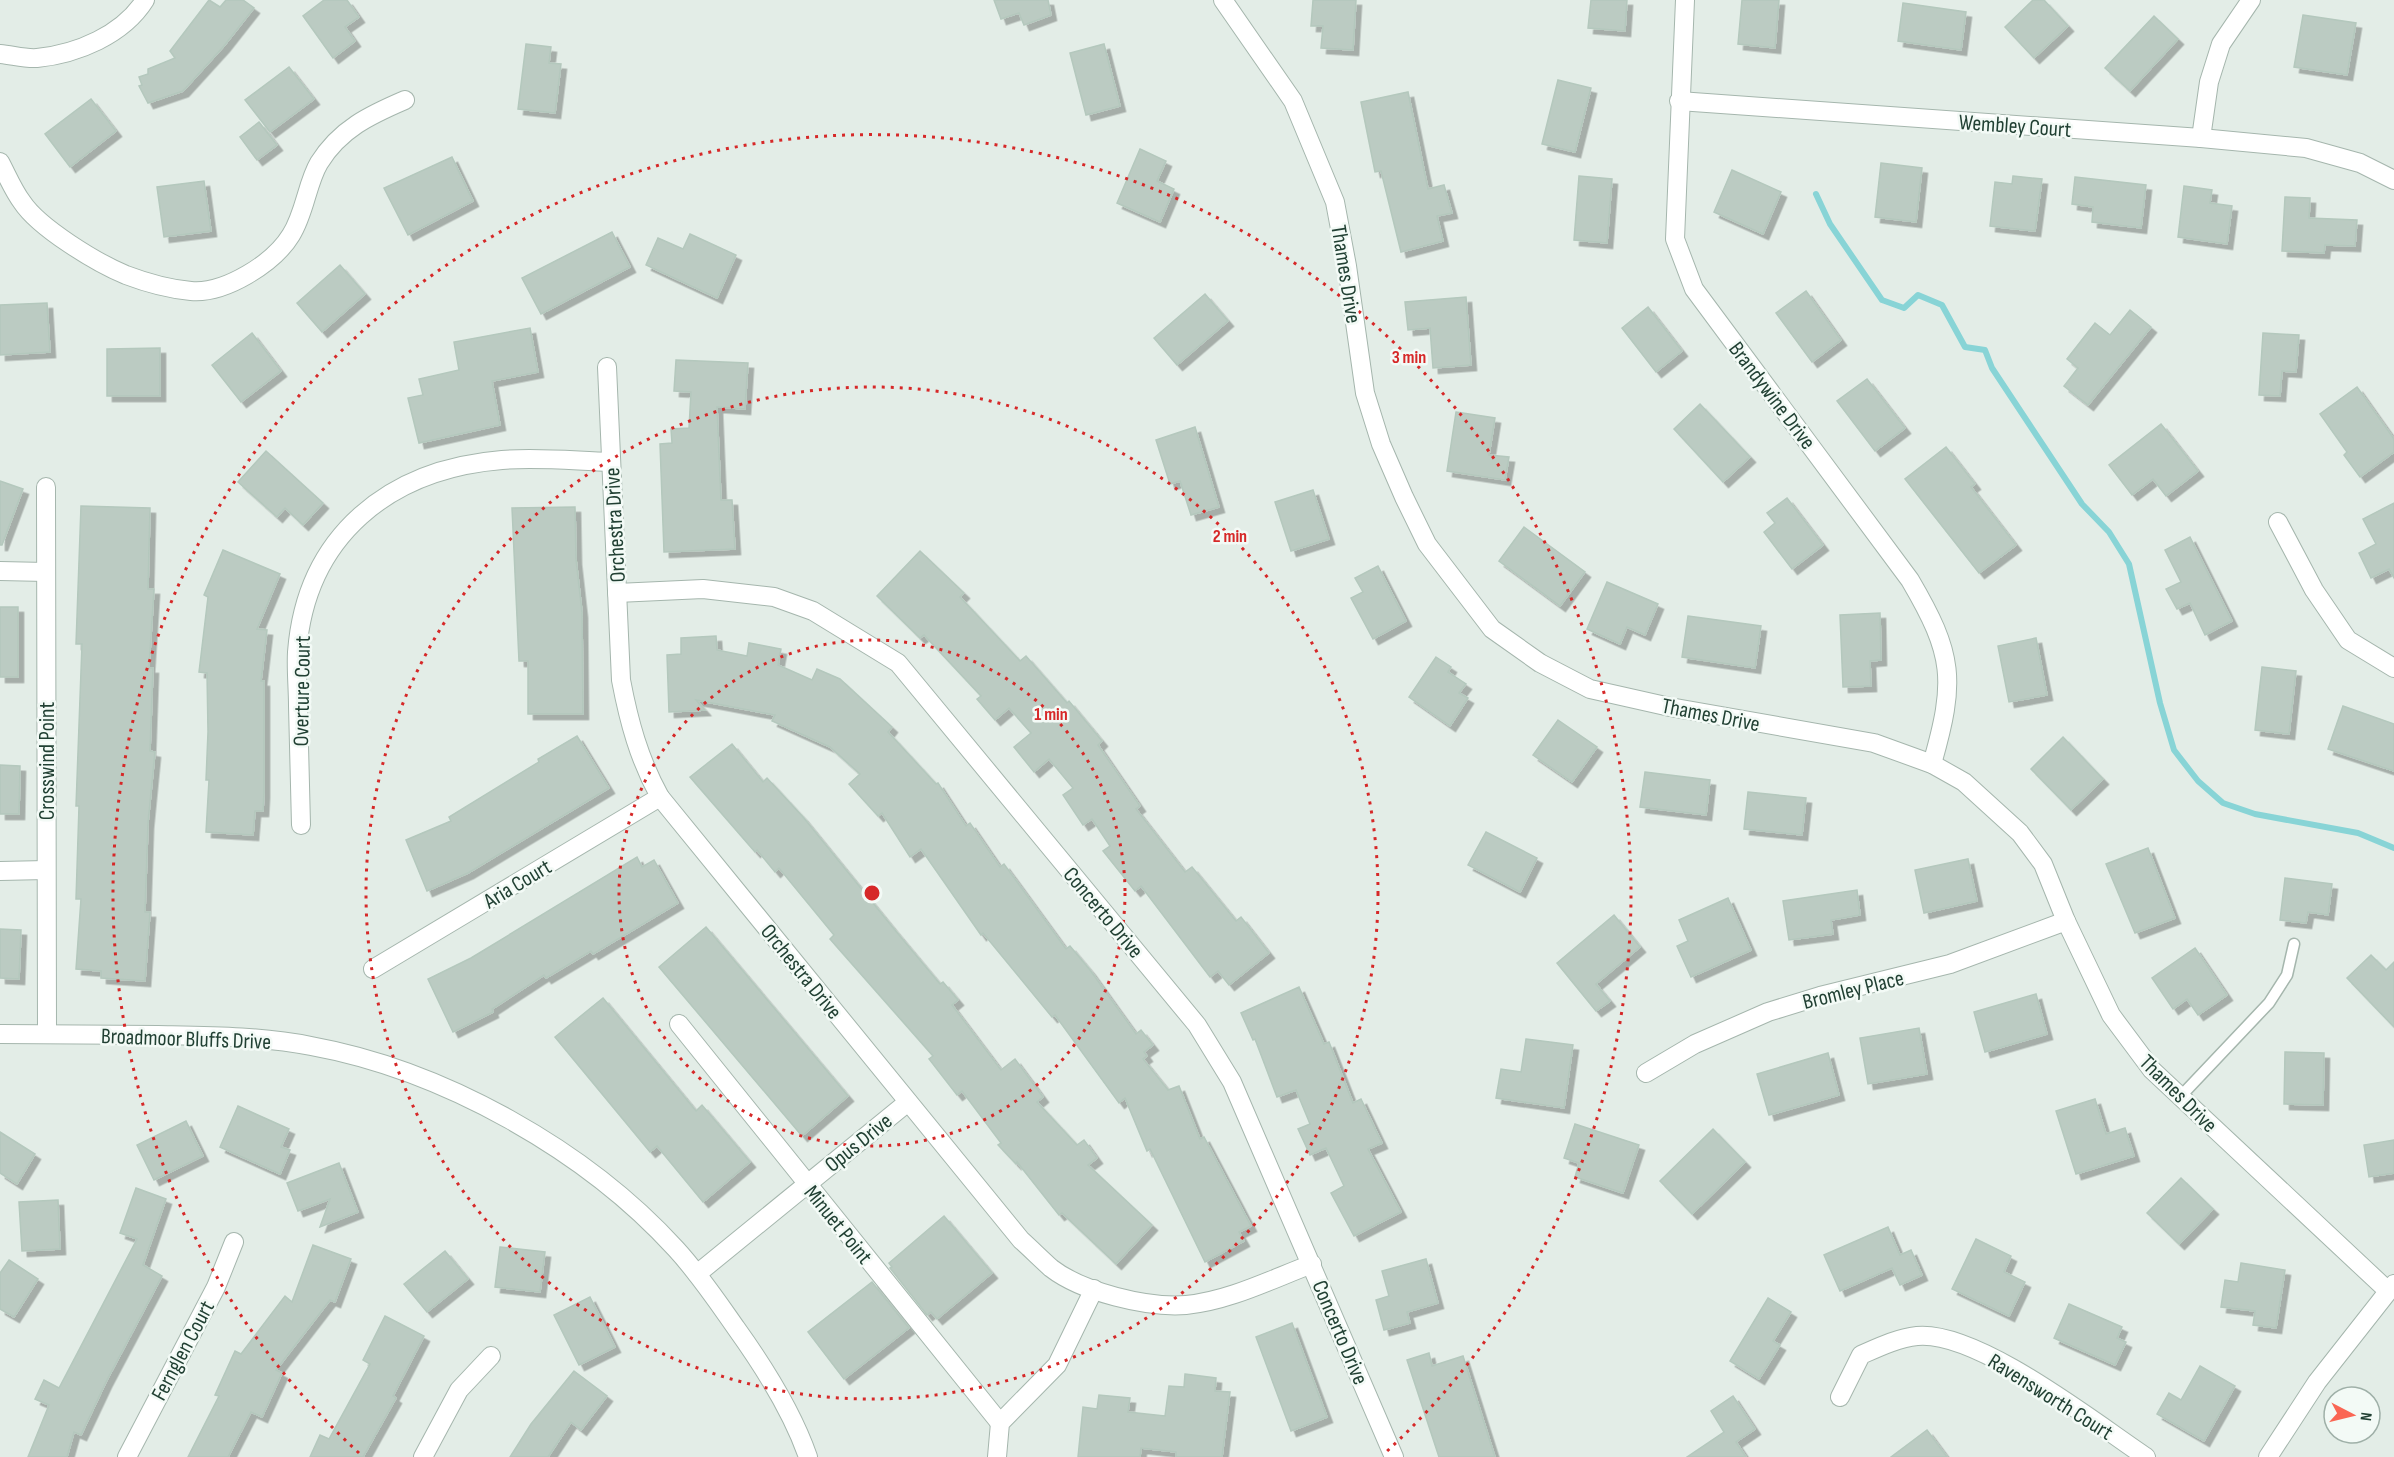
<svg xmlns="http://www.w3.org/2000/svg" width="2394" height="1457" font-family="'Sofia Sans Condensed',sans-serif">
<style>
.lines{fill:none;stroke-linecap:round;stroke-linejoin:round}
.stream{stroke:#88d4d6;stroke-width:6}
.building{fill:#bbcbc2;stroke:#b4c8bd;stroke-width:1.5;filter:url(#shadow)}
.service-casing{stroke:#a5b6ad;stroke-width:13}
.minor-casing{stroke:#a5b6ad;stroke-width:20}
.tertiary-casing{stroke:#a5b6ad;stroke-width:20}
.service{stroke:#fff;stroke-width:10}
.minor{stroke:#fff;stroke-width:18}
.tertiary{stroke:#fff;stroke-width:18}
.ring{fill:none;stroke:#d62828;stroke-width:3;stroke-dasharray:3 6}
.labels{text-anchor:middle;stroke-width:5;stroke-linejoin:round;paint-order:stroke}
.street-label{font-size:22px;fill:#214033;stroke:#f3faf6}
.centre{fill:#d62828;stroke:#f3faf6;stroke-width:3}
.ring-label{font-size:18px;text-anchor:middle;font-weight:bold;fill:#d62828;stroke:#f3faf6;stroke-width:5;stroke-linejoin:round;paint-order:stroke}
</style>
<defs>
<filter id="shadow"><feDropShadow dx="5.5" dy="5.5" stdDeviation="0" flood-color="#0004"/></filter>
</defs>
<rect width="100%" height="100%" fill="#e3ede7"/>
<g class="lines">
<!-- stream -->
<polyline class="stream" points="1816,194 1830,224 1882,300 1904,308 1918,295 1942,305 1965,347 1985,350 1992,368 2082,504 2109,532 2129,564 2160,703 2174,750 2198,781 2223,803 2255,814 2358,833 2394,848"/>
</g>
<!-- building -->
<g class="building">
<polygon points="209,0 220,7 226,0 243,0 254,8 224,46 183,91 148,103 139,86 142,85 139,77 148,74 148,69 175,58 170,51"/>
<polygon points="324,0 347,0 359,17 345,27 355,41 333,58 303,16"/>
<polygon points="994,0 1048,0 1051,15 1024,25 1019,13 1001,19"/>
<polygon points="1313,0 1356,0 1353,50 1321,48 1323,26 1311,26"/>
<polygon points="1591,0 1627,0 1625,31 1588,28"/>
<polygon points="1742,0 1779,0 1775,48 1738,44"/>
<polygon points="2033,0 2044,0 2068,26 2034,58 2005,27"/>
<polygon points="1903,3 1966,12 1961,50 1898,41"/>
<polygon points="2303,15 2356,23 2347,75 2294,67"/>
<polygon points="2154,16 2178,39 2130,91 2105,68"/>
<polygon points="526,44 551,47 549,63 561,64 555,113 518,109"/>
<polygon points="1104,44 1120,106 1086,115 1070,53"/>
<polygon points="289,67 314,99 270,132 245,100"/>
<polygon points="1558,80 1591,88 1575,152 1542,144"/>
<polygon points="1408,92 1428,189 1444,185 1452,213 1437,216 1443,241 1401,252 1381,171 1375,172 1361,102"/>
<polygon points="91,99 116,131 70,167 45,134"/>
<polygon points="259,122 277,145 257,160 240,137"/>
<polygon points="1140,149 1166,161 1157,181 1174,189 1160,222 1117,203"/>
<polygon points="452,157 473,201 408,235 384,188"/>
<polygon points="1881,163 1922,168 1916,222 1875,217"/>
<polygon points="1732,170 1781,192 1763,234 1714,212"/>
<polygon points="1579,176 1612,179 1607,243 1574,240"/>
<polygon points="2013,176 2042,179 2035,231 1990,226 1995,182 2012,184"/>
<polygon points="2075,177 2146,185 2141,228 2092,222 2093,207 2072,204"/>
<polygon points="204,181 211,231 164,237 157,187"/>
<polygon points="2184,186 2212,190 2210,203 2232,206 2227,244 2178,237"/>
<polygon points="2285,197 2310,198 2309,218 2357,220 2355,246 2325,245 2324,253 2282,251"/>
<polygon points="612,232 630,267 541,314 522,278"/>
<polygon points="690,234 736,255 717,298 646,265 658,238 683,249"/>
<polygon points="340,265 365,294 322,332 297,303"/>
<polygon points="1806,291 1841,340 1812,362 1776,313"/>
<polygon points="1205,294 1228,321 1177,365 1154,338"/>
<polygon points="1466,297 1471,365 1433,368 1430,328 1408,330 1405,302"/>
<polygon points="47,303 50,352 0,355 0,305"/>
<polygon points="1648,307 1682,351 1656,372 1622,328"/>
<polygon points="2130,310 2151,327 2088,405 2064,386 2078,368 2067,359 2095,323 2110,335"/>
<polygon points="530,328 538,372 492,381 500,425 419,443 408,398 423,395 419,379 459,370 454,342"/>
<polygon points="252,333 281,371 241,402 212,365"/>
<polygon points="2263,333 2299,335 2296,372 2282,371 2280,396 2259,395"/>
<polygon points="160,348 160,396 107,396 107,349"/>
<polygon points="676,360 748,363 745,409 717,407 721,500 732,500 735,549 664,552 660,444 672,443 671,429 689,428 691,392 674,391"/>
<polygon points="1867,379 1905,428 1875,451 1837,401"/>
<polygon points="2357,387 2394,439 2394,452 2360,477 2344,455 2347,452 2320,414"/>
<polygon points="1700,404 1750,457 1723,482 1674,429"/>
<polygon points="1456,412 1495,418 1489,455 1509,457 1505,480 1447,471"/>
<polygon points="2161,424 2198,471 2166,496 2153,479 2132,495 2109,465"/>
<polygon points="1195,427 1219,507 1191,515 1180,481 1170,484 1156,440"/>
<polygon points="1946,447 1975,484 1971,487 2016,545 1979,573 1905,479"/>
<polygon points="266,451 323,503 303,525 285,508 277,517 238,482"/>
<polygon points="0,481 23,489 2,545 0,545"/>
<polygon points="1313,490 1329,539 1291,551 1275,502"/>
<polygon points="1787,498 1823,545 1792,569 1764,532 1775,523 1767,513"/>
<polygon points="2394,503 2394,578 2389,569 2371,578 2359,553 2376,544 2363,519"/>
<polygon points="81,506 150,508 148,589 154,589 149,668 153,668 150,751 155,752 148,823 145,912 150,912 145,981 101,978 101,971 76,969 81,899 76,899 79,806 76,806 82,644 76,644"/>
<polygon points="575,507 576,559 582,612 583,714 528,714 528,661 519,661 512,508"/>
<polygon points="1524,527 1585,572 1560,606 1499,561"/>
<polygon points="2190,537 2232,621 2205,635 2190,603 2177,609 2166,589 2181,582 2165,550"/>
<polygon points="223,550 280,574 257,629 267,630 261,681 264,681 264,793 263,811 255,811 253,835 206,832 209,780 206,780 208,732 207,673 199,672 208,597 204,595"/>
<polygon points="920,551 964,593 960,597 1020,661 1026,656 1067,703 1069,701 1102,741 1098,745 1140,806 1136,809 1185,872 1192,867 1236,921 1241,917 1269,953 1229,985 1218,971 1210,977 1141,886 1135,891 1103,851 1110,846 1092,819 1083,825 1063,795 1073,788 1049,759 1034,772 1014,747 1031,733 1009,708 995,720 977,699 981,696 924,635 920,638 877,596"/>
<polygon points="1378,566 1406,621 1373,639 1351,598 1363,592 1355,578"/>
<polygon points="1607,582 1658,604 1645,635 1627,627 1620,644 1587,629"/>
<rect x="0" y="607" width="18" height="70"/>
<polygon points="1880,613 1881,660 1870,661 1871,686 1843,687 1840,615"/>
<polygon points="1688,616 1761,626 1755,668 1682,657"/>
<polygon points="716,636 717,650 747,656 749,643 781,649 778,665 812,680 817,669 840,679 892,727 888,732 936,784 938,783 966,826 970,823 1000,867 1004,864 1066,949 1070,946 1090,970 1136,1034 1141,1030 1153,1045 1144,1052 1147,1056 1143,1059 1168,1090 1179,1086 1200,1139 1204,1137 1251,1226 1239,1232 1244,1241 1205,1262 1150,1149 1147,1151 1125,1098 1119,1103 1055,1015 1052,1017 983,933 981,935 921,849 910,857 882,813 878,816 849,784 860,774 830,747 772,721 775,715 696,700 705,710 669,712 667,655 681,654 681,638"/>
<polygon points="2036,638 2047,695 2009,702 1998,646"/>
<polygon points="1436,657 1451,667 1448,672 1466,684 1459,693 1468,698 1450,726 1409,697"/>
<polygon points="2262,667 2296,671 2289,734 2255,730"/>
<polygon points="2343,706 2394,724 2394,771 2328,749"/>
<polygon points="1558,720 1597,747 1572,782 1533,755"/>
<polygon points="577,736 609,788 468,873 427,891 406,840 451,821 449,817 539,762 538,759"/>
<polygon points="2063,737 2103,779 2071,810 2031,769"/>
<polygon points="732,744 763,782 767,778 803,817 894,929 940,984 943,982 958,1000 952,1005 1001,1070 1015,1059 1043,1097 1037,1102 1077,1145 1084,1140 1097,1158 1088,1165 1152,1225 1116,1264 1062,1213 1059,1215 1017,1162 1016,1164 998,1145 1001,1143 962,1091 957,1095 929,1059 933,1056 830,939 834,935 779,868 775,872 757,850 755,852 690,777"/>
<polygon points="0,765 20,766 19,814 0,814"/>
<polygon points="1645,772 1710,780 1706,815 1640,807"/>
<polygon points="1748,792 1806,798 1802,835 1744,829"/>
<polygon points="1486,832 1537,858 1520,892 1468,865"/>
<polygon points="2148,848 2175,918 2135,933 2106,864"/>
<polygon points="637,857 642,867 654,860 678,903 593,954 591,951 546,978 544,975 492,1009 493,1012 453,1032 428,979 471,958"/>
<polygon points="1968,859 1977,901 1924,913 1915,870"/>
<polygon points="2285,878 2332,884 2328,915 2308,912 2306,923 2280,920"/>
<polygon points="1857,890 1860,915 1831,920 1833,934 1789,940 1783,901"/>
<polygon points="1728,898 1751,950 1691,977 1677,946 1688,941 1679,920"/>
<polygon points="1614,915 1640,947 1596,984 1610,1001 1596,1011 1557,963"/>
<polygon points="706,927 848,1096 802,1136 659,967"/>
<polygon points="0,929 21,930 19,979 0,978"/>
<polygon points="2195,948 2227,995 2198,1015 2187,999 2173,1009 2152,978"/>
<polygon points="2371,955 2386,970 2394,962 2394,1027 2347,978"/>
<polygon points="1299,987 1324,1044 1329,1042 1353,1103 1361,1099 1382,1143 1368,1149 1401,1212 1354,1236 1331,1193 1344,1186 1326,1148 1310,1155 1298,1129 1310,1124 1296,1090 1277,1097 1255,1039 1253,1040 1241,1013"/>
<polygon points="2036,994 2047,1034 1985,1052 1974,1012"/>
<polygon points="603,998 696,1111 702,1105 750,1162 703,1202 657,1146 650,1152 555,1037"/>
<polygon points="1919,1028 1927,1074 1868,1084 1860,1038"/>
<polygon points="1526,1039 1573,1045 1564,1108 1496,1098 1501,1069 1521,1072"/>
<polygon points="2285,1052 2324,1053 2323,1105 2284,1104"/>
<polygon points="1828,1053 1839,1095 1769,1115 1757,1074"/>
<polygon points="2095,1099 2106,1134 2125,1128 2134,1156 2076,1174 2056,1111"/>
<polygon points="238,1106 289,1129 281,1147 290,1150 280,1174 220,1147"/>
<polygon points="186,1121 203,1156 154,1180 137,1145"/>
<polygon points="1575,1124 1639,1145 1623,1193 1575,1177 1579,1163 1564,1158"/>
<polygon points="1713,1129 1745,1162 1692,1214 1660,1181"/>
<polygon points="0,1132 35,1154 17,1184 0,1173"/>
<polygon points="2394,1140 2394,1173 2369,1177 2364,1145"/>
<polygon points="339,1163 358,1212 320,1227 330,1199 298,1211 287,1183"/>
<polygon points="2181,1178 2213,1209 2179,1244 2147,1213"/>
<polygon points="136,1188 166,1199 143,1265 162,1276 106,1382 81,1435 74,1432 67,1457 28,1457 49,1405 35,1399 44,1380 59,1388 137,1239 120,1233"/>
<polygon points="58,1200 60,1249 22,1251 19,1202"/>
<polygon points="944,1216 992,1273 937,1319 931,1312 927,1315 890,1268 892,1267 889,1263"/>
<polygon points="1888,1227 1900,1255 1911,1250 1922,1275 1900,1285 1892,1268 1840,1291 1824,1255"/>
<polygon points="1976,1239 2011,1256 2004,1272 2025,1282 2009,1316 1952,1289"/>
<polygon points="313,1245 351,1259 335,1302 330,1300 276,1370 282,1373 262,1417 251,1412 228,1457 188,1457 219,1396 215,1395 235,1351 241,1354 285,1296 292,1302"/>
<polygon points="500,1247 545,1252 540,1292 495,1287"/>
<polygon points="445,1251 468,1279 427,1312 404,1284"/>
<polygon points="1426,1259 1438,1303 1407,1312 1410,1323 1384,1330 1376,1300 1389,1296 1382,1271"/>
<polygon points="9,1260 38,1279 14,1317 0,1309 0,1273"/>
<polygon points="2241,1263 2285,1270 2276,1328 2253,1325 2255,1311 2221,1307 2225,1280 2238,1282"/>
<polygon points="872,1282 909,1328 844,1379 808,1332"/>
<polygon points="590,1297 615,1347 579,1365 554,1315"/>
<polygon points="1768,1298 1791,1312 1773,1341 1780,1345 1759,1379 1730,1361"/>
<polygon points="2069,1304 2122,1327 2117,1338 2126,1342 2115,1365 2054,1338"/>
<polygon points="385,1316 424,1336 393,1396 396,1398 363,1457 310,1457 320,1435 329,1439 370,1364 363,1360"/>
<polygon points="1292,1323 1327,1417 1291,1431 1256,1337"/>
<polygon points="1429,1353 1432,1366 1463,1356 1495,1457 1439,1457 1407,1360"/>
<polygon points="2200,1366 2235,1386 2204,1441 2157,1414 2169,1393 2181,1400"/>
<polygon points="574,1371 607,1396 581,1430 571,1422 548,1457 510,1457 531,1424"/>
<polygon points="1185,1374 1216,1378 1215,1391 1230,1392 1222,1457 1176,1457 1176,1452 1141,1448 1140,1457 1078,1457 1083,1407 1097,1409 1099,1395 1130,1398 1128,1412 1165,1416 1169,1386 1184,1387"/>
<polygon points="1733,1396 1755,1429 1736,1442 1746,1457 1687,1457 1724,1432 1711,1411"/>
<polygon points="1927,1430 1947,1457 1891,1457"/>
</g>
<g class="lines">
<!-- service casing -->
<g class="service-casing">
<polyline id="service" points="2180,1097 2269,1003 2287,975 2294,944"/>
</g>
<!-- minor casing -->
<g class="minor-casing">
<g id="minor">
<polyline points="1223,0 1293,101 1335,202 1347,266 1365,393 1381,444 1404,497 1427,544 1492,629 1540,663 1590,689 1670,707 1874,743 1932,764 1964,782 2020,833 2043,864 2066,921 2111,1015 2152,1070 2387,1290"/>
<path d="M1685 0 1675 239 1694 289 1910 580C1954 655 1956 680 1932 764"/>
<path d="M0 54C12 55 25 59 37 58 77 54 123 35 145 0"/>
<polyline points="1679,101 2201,138 2306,148 2360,163 2394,180"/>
<polyline points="2201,138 2209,82 2221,44 2251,0"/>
<path d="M0 162C7 175 13 190 22 202 39 228 97 263 126 275 147 283 169 289 191 291 225 294 274 263 291 235 305 213 307 183 319 163 340 129 370 115 405 100"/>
<path d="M607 367 621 680C629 722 639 759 660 797L1021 1240C1031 1249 1041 1259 1051 1268 1082 1292 1147 1308 1186 1305 1229 1301 1272 1279 1312 1264"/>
<polyline points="46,487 47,1034"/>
<polyline points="2278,522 2314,590 2348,640 2394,668"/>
<polyline points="0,571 46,572"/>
<polyline points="617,593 703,589 774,597 813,611 898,663 1197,1025 1232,1082 1394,1457"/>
<path d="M301 825C300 785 299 746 298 706 298 688 296 670 297 652 306 535 390 469 502 460 538 457 575 461 611 462"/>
<polyline points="0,871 46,870"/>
<polyline points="373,969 660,797"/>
<polyline points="679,1024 1000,1423"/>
<polyline points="1646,1073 1695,1044 1768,1012 1820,996 1950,964 2066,921"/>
<polyline points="697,1274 908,1102"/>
<path d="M1840 1397 1861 1355C1879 1347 1898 1338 1917 1336 1977 1330 2095 1423 2146 1457"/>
<polyline points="127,1457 216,1287 234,1242"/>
<polyline points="423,1457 459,1390 491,1356"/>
<polyline points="997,1457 1000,1423 1057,1365 1094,1289"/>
</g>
</g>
<!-- tertiary casing -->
<g class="tertiary-casing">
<g id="tertiary">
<path d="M0 1034C53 1034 105 1035 158 1035 210 1036 260 1036 311 1046 443 1070 586 1150 676 1249 699 1274 717 1301 736 1328 764 1367 792 1411 808 1457"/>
<polyline points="2268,1457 2317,1382 2394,1284"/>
</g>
</g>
<!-- service -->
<use href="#service" class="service"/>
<!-- minor -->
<use href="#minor" class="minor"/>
<!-- tertiary -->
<use href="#tertiary" class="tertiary"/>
</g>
<!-- distance rings -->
<g class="ring">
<circle cx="872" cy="893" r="253"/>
<circle cx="872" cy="893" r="506"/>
<path d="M359 1453A759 759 0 1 1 1385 1453"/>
</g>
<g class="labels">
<!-- street labels -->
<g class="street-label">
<text transform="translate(2015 125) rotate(4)" y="8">Wembley Court</text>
<text transform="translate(1347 274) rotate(81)" y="8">Thames Drive</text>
<text transform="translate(1773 395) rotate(53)" y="8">Brandywine Drive</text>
<text transform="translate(614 525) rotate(-93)" y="8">Orchestra Drive</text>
<text transform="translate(301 691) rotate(-89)" y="8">Overture Court</text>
<text transform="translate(1711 714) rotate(11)" y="8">Thames Drive</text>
<text transform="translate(46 761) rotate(-90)" y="8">Crosswind Point</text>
<text transform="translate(517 883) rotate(-31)" y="8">Aria Court</text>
<text transform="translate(1104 912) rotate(50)" y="8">Concerto Drive</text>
<text transform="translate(802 971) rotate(51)" y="8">Orchestra Drive</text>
<text transform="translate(1853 989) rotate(-14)" y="8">Bromley Place</text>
<text transform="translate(186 1038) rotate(2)" y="8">Broadmoor Bluffs Drive</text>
<text transform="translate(2179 1093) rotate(45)" y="8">Thames Drive</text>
<text transform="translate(858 1142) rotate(-39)" y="8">Opus Drive</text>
<text transform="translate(839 1224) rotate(51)" y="8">Minuet Point</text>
<text transform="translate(1341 1332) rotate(67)" y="8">Concerto Drive</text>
<text transform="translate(182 1350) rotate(-62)" y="8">Fernglen Court</text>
<text transform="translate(2051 1396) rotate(32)" y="8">Ravensworth Court</text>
</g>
</g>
<circle cx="872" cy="893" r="9" class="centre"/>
<g class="ring-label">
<text x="1409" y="363">3 min</text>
<text x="1230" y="542">2 min</text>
<text x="1051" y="720">1 min</text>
</g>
<!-- north arrow -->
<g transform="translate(2352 1415) rotate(97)"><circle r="28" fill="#f3faf6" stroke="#9fb0a8" stroke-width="1.5"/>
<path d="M0-4.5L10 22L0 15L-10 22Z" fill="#fa6654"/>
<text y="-9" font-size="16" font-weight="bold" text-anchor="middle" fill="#214033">N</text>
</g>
</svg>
